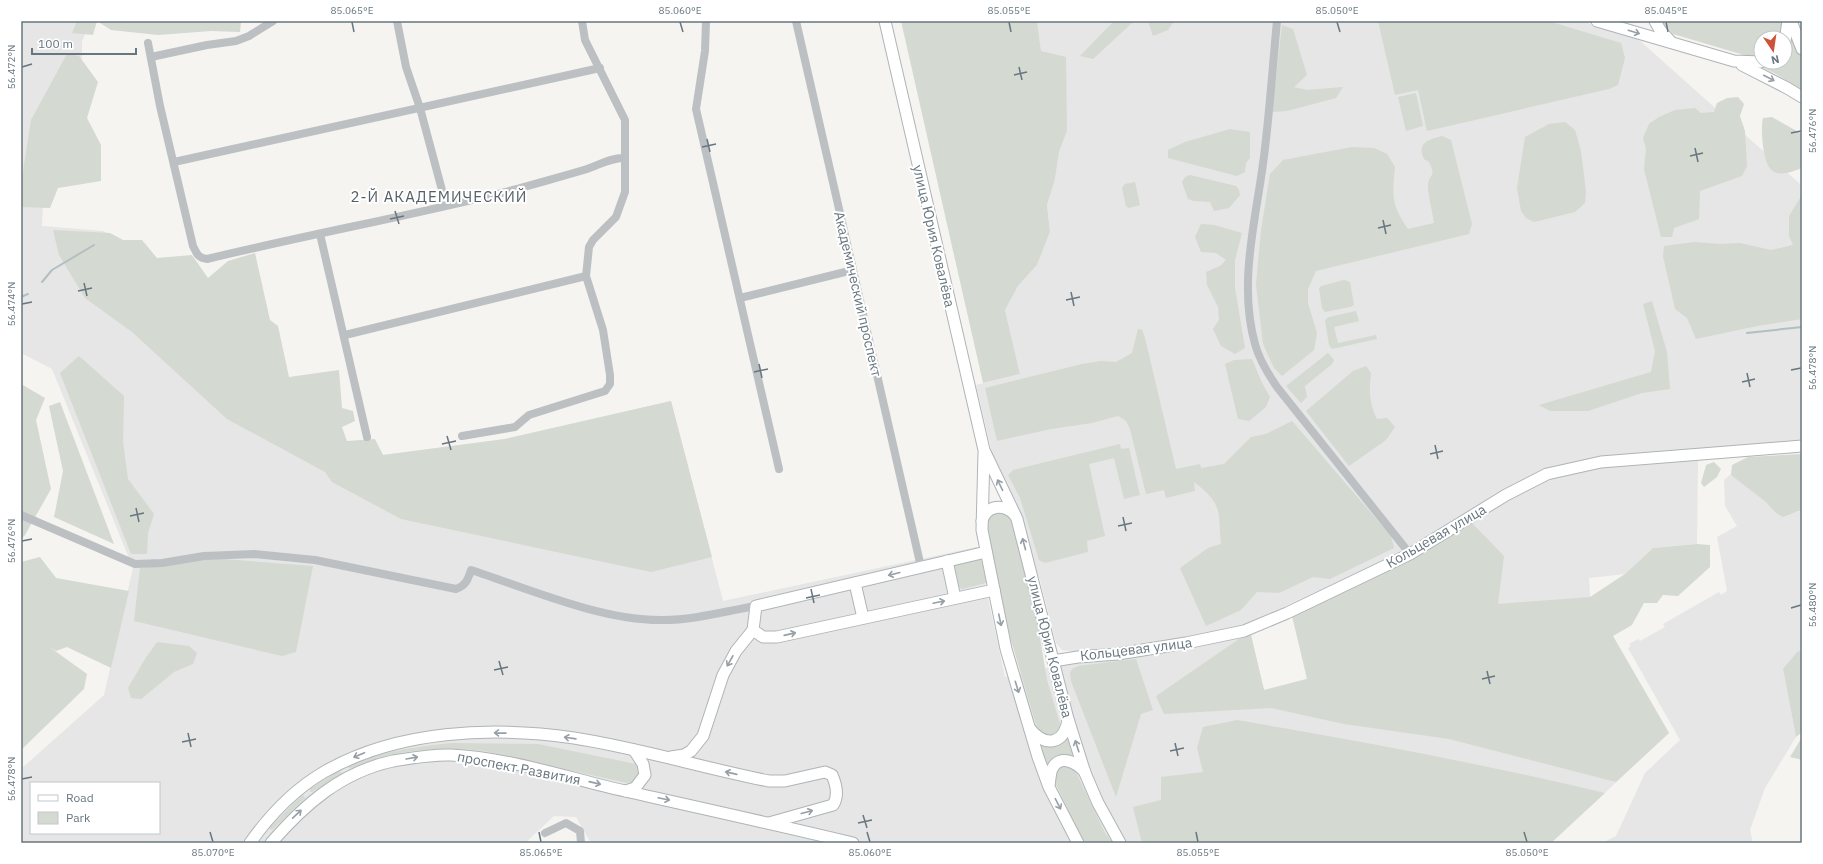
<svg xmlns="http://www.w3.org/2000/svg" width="1823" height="864" font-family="'IBM Plex Sans',sans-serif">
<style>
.built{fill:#e5e6e5;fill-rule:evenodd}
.green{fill:#d4d9d1}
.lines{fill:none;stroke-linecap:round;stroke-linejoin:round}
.stream{stroke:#b2bfc1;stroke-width:2}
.secondary-casing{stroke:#afb4b7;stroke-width:13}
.street{stroke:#bcc0c3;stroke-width:8}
.secondary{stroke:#fff;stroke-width:11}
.oneway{stroke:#959fa5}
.ticks{fill:none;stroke:#67767f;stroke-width:1.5}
.labels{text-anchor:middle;stroke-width:4;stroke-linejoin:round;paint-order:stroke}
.street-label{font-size:14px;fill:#67767f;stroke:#fff}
.neighbourhood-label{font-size:15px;letter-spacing:1px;fill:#545f65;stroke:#fff}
.neatline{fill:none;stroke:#67767f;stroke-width:1.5}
.ticks-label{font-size:10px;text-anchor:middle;fill:#67767f}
</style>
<rect width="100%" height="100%" fill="#f5f4f1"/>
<!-- built -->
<g class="built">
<path d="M21 21H90L82 42V140L45 148 42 226 104 231 338 461 505 439 671 401 723 601 977 547 1005 677 1077 661 1118 659 1180 651 1251 635 1264 690 1306 679 1413 558 1506 499 1548 478 1601 466 1698 459 1697 544 1653 548 1625 574 1589 578 1590 597 1669 733 1551 843H591L576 817 554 816 525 843H21V769L104 695 133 568 52 369 21 353ZM31 783H159V833H31Z"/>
<polygon points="1037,21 1581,21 1638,39 1799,183 1802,191 1802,441 1546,470 1407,550 1242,626 1211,634 1117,649 1076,652 1062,650 1056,643 1040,580 993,457 976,385 1020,374 1005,310 1018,286 1037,265 1050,232 1047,205 1055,179 1059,152 1067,131 1041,52"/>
<polygon points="1731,474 1777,509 1802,512 1802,652 1798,651 1783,670 1796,737 1765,788 1750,830 1753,843 1602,843 1616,836 1645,773 1680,740 1628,648 1631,646 1629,644 1638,639 1640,641 1665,627 1663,624 1719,592 1721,595 1727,591 1717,537 1737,526 1725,506 1724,480"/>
</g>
<!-- green -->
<g class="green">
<polygon points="77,21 97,21 93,35 72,33"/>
<polygon points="97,21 241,21 240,32 211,31 158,35 111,30"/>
<polygon points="901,21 1037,21 1041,51 1066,57 1067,131 1059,152 1055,179 1047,205 1050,232 1037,265 1018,286 1005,310 1020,374 983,383"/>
<polygon points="1114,21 1134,21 1093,59 1080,56"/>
<polygon points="1148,21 1174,21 1168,30 1153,36"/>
<polygon points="1378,21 1548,21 1621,43 1625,58 1618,85 1609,89 1427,131 1418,90 1395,95"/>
<polygon points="1661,21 1782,21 1781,38 1761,38 1761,57 1754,58 1673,34"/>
<polygon points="1282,25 1293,29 1307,75 1294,87 1307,90 1343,87 1336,98 1287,111 1272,112"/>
<polygon points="1792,34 1802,58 1802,90 1776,74 1759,66 1769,62 1785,62 1785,50"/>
<polygon points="67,54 79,56 98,82 87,118 101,145 101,181 58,188 50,208 21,207 21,184 31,120"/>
<polygon points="1416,93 1423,126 1406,131 1398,97"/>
<polygon points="1738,97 1744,104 1740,116 1745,131 1747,166 1742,176 1700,191 1699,219 1674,228 1672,237 1661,237 1644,169 1646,149 1643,138 1649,124 1659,117 1675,110 1695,108 1701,113 1714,112 1717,103 1727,98"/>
<path d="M1772 117 1802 134V168C1775 179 1767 174 1763 146 1762 136 1761 128 1763 118Z"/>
<polygon points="1565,122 1575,130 1581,151 1586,192 1585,203 1575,212 1534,222 1526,218 1521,211 1517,188 1525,137 1549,124"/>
<polygon points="1230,129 1250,132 1250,158 1246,163 1245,172 1237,176 1168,158 1168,150 1185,142"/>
<path d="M1442 136 1451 140 1472 224 1469 234 1316 271 1308 289V303L1317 333 1314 350 1282 376 1274 368 1263 344 1256 285 1261 230 1270 174 1283 160 1352 147 1374 148 1387 154 1395 167C1392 196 1391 204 1408 229L1434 223C1433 214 1427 192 1428 185 1429 173 1437 178 1429 162L1424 159C1416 143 1430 139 1442 136Z"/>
<polygon points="1190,175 1236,186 1239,190 1240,195 1229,208 1214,211 1210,202 1194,201 1188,199 1182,182 1185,177"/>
<polygon points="1135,182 1140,205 1129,208 1126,206 1122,188 1125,184"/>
<polygon points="1802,195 1802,319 1757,326 1696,339 1687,318 1675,309 1663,256 1664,246 1694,242 1720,244 1740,243 1771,250 1793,245 1789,236 1789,216"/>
<polygon points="1201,224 1214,225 1242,233 1235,260 1235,288 1245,348 1235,354 1221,346 1213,329 1219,320 1218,307 1207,285 1206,272 1220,266 1226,260 1216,253 1201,252 1195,237"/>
<polygon points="53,230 110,233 123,240 142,240 157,258 192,255 208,278 228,261 255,253 270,320 278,326 289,377 339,370 342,408 353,411 355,421 342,427 347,441 375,439 383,455 505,439 671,401 712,557 651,572 401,519 332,482 325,472 227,419 132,332 85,298 59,255"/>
<polygon points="1344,280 1350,282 1354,305 1350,307 1325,312 1322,308 1319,288 1321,286"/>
<polygon points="1652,301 1667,352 1670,389 1642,393 1588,411 1550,411 1539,405 1651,372 1655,351 1643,304"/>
<polygon points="1356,311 1359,321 1334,327 1338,343 1376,335 1377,339 1332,349 1329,345 1325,320 1329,317"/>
<path d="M1138 329 1142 330 1145 338 1176 469 1200 464 1201 468 1224 464 1251 437 1266 434 1292 421 1391 536 1394 548 1330 579 1313 577 1279 593 1257 592 1241 610 1206 626 1180 568 1208 548 1221 544C1218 510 1223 504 1194 482L1195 491 1166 498 1164 490 1146 494 1130 429 1126 421 1118 416 1092 423 1051 429 997 441 985 388 1082 364 1101 361 1116 362 1132 353Z"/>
<polygon points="1328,353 1334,360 1332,364 1305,386 1307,397 1301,403 1286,386"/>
<polygon points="79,356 124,396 123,442 128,479 154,514 148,533 147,554 131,554 60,373"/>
<polygon points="1252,359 1262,383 1270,397 1266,407 1249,421 1238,419 1225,364 1234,360"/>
<path d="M1366 366 1371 373C1369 390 1369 403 1377 419L1387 418 1395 427 1386 440 1349 466 1306 411 1353 371Z"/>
<polygon points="21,384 45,398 36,420 51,489 25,535 21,539"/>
<polygon points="60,402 114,544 54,517 63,471 49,406"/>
<polygon points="1120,444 1121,449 1129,448 1140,495 1124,499 1114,458 1089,464 1105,536 1087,541 1088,552 1045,563 1039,560 1020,498 1008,475 1013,470"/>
<polygon points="1802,454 1802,512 1798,511 1783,517 1776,513 1766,502 1731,475 1732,465 1748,457"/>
<polygon points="1714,462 1721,469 1717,477 1704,487 1701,483 1706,465"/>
<path d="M997 513 1005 514 1012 519 1038 626 1047 680 1060 724C1057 740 1047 736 1038 731L1010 637 986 524 989 517Z"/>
<polygon points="1471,522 1504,556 1498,604 1590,597 1625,574 1653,548 1697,544 1710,545 1710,567 1678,596 1663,595 1657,603 1644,603 1632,625 1613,636 1669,733 1616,782 1449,739 1344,724 1271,708 1164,714 1156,696 1245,635 1251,635 1264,690 1307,679 1292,616 1413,558"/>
<polygon points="40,557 56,578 129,591 111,668 67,647 56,651 48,646 87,674 84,689 21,750 21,562"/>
<polygon points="981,557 986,581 986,583 962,589 957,586 952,566"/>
<polygon points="210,558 313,566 296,652 282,656 134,621 140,568"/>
<polygon points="157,642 189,646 197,653 193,664 174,672 141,699 131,698 128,688 145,659"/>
<polygon points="1798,651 1802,652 1802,732 1796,737 1783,669"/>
<polygon points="1136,659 1153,710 1141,714 1116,797 1071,681 1070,673 1072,669 1078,666"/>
<path d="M1237 720C1360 741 1483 764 1605 793L1551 843H1142L1133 807 1161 800V777L1203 772 1197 748 1203 727Z"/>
<polygon points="1802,737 1802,760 1790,757"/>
<path d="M1066 738H1068L1073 755C1061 757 1054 756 1046 767L1039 745C1051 748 1056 744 1066 738Z"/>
<path d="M451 743 538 744 636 764 640 776 635 782 627 783 484 751C452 747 420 748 389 755 380 758 354 769 348 768L349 765C384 751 414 747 451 743Z"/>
<path d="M1066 766 1075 770 1105 833 1113 843H1084L1055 782C1055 773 1057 768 1066 766Z"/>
<polygon points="338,771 341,772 341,774 312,792 310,792 310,789"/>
<polygon points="302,795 304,796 305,798 272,830 269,828"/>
</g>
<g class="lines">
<!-- stream -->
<g class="stream">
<polyline points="42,282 52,270 94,245"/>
<polyline points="21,297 28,294"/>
<polyline points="1747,333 1802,327"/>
</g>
<!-- secondary casing -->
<g class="secondary-casing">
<g id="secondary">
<polyline points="885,21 984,450 1017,519 1068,719 1085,773 1098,803 1120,843"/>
<polyline points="1597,21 1734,61 1761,62"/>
<polyline points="1655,21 1660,30 1671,42"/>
<polyline points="1791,21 1802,49"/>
<polyline points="1785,41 1788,21"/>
<polyline points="1742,65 1787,88 1802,97"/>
<polyline points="984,453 982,530 1006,649 1038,757 1049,787 1078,843"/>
<path d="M982 521C986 505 1004 503 1015 515"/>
<polyline points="947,561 955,598"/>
<polyline points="855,583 863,618"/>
<polyline points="753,630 763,637 777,637 994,590"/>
<polyline points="1053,661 1078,657 1118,654 1186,643 1244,631 1287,613 1410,554 1506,495 1547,474 1601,462 1802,446"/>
<path d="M1030 729C1046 748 1064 744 1068 720"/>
<polyline points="671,757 684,755 691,751 703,736 723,675 736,651 753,630 756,606 986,552"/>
<path d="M1049 785C1050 780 1050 774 1052 769 1060 753 1077 763 1085 772"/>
<polyline points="626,791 635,788 645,775 643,764 634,750"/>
<path d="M250 843C269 816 295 789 324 772 397 730 492 726 574 738 639 748 703 768 769 781H785L825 772 832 775C836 784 839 796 833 805L769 823"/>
<path d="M271 843C304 805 341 772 393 761 412 758 432 754 451 755 510 758 568 778 625 791 701 808 778 825 853 843"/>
</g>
</g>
<!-- street -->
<g class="street">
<polyline points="397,21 406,67 420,108 446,205"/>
<polyline points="706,21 705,51 696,109 779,469"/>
<polyline points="796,21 921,567"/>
<path d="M1277 21C1273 63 1270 106 1265 148 1258 213 1237 279 1255 344 1259 359 1268 374 1277 387L1410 554"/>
<path d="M148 43 160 106 193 246C197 254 198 258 207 259 310 234 415 215 517 189 541 182 564 176 587 169 599 165 612 157 625 158"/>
<polyline points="151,57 207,45 236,41 249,36 273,21"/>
<polyline points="174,162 600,68"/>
<polyline points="320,234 367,437"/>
<polyline points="740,298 853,270"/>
<polyline points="345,335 586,276"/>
<polyline points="462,436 515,427 529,415 605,391 610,384 610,375 603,330 586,276 589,247 593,240 616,217 625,192 625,120 585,40 582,21"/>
<path d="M21 515 135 564 162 563 204 556 254 554 315 560 456 589C466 586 468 579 471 570 529 589 602 621 663 620 694 620 726 611 756 606"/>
<polyline points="545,833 566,823 580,831 581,843"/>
</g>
<!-- secondary -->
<use href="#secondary" class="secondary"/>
</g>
<!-- one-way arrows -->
<defs><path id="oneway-shaft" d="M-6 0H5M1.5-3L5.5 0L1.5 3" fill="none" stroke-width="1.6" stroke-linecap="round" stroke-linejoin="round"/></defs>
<g class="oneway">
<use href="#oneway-shaft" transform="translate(1634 32) rotate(17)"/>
<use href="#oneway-shaft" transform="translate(1769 78) rotate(27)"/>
<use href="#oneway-shaft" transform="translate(1000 485) rotate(-116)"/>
<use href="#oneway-shaft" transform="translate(1024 544) rotate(-105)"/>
<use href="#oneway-shaft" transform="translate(894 574) rotate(166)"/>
<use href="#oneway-shaft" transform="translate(939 602) rotate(-12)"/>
<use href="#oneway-shaft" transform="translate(1000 620) rotate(78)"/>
<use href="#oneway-shaft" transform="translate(790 634) rotate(-13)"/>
<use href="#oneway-shaft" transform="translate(730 661) rotate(119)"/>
<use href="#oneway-shaft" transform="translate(1017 687) rotate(73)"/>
<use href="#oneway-shaft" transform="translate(500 733) rotate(-179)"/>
<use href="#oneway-shaft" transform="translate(570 738) rotate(-172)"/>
<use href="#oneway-shaft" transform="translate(1077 746) rotate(-108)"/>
<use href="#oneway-shaft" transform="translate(359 755) rotate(157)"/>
<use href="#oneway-shaft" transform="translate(412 758) rotate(-10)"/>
<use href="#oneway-shaft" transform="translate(731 773) rotate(-167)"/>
<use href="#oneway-shaft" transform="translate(595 783) rotate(13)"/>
<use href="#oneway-shaft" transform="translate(664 799) rotate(12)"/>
<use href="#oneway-shaft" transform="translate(1058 804) rotate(63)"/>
<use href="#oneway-shaft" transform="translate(807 812) rotate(-15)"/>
<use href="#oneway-shaft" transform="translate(297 814) rotate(-43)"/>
</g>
<!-- ticks -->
<path class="ticks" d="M352 22 354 32M680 22 683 32M1009 22 1011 32M1337 22 1340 32M1666 22 1668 32M22 67 32 64M1019 67 1022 80M1014 75 1027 72M1791 133 1801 131M707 139 710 152M702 147 716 144M1695 148 1698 162M1690 156 1703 153M395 211 399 224M390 219 404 216M1383 220 1386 234M1378 228 1391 225M84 283 87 296M78 291 92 288M1071 292 1074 306M1066 300 1080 297M22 304 32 302M759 364 762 378M1791 370 1801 368M754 372 768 369M1747 373 1750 387M1742 382 1755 379M447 436 451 450M442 444 456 441M1435 445 1438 459M1430 454 1443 451M136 508 139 522M130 516 144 513M1123 517 1126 531M1118 526 1132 523M22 541 32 539M811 589 814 603M806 598 820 595M1791 608 1801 605M499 661 503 675M494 670 508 667M1487 671 1490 684M1482 679 1495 676M188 733 191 747M182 742 196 739M1175 743 1178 756M1170 751 1184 748M22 779 32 777M863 815 867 828M858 823 872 820M210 832 213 842M539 832 541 842M867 832 870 842M1196 832 1198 842M1524 832 1527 842"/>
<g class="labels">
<!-- street labels -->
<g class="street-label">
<text transform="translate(934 236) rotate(77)" y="5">улица Юрия Ковалёва</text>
<text transform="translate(858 294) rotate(77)" y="5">Академический проспект</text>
<text transform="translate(1436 536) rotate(-30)" y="5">Кольцевая улица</text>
<text transform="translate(1050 647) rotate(76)" y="5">улица Юрия Ковалёва</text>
<text transform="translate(1136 649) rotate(-7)" y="5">Кольцевая улица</text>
<text transform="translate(519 768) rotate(11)" y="5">проспект Развития</text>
</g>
<!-- neighbourhood labels -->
<g class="neighbourhood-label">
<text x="439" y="202">2-Й АКАДЕМИЧЕСКИЙ</text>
</g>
</g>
<!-- border -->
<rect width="1823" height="864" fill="none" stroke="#ffffff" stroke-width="44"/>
<!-- legend -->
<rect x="30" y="782" width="130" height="52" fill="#ffffff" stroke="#c2c8cc"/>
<rect x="38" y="795" width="20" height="6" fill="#ffffff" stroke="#c2c8cc"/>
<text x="66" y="802" font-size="12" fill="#67767f">Road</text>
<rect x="38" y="812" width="20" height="12" fill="#d4d9d1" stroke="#c2c8cc"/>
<text x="66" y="822" font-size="12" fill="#67767f">Park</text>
<!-- north arrow -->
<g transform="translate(1773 50) rotate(167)"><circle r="19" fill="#ffffff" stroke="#c2c8cc"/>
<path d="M0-3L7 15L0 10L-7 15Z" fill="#cc523a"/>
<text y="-6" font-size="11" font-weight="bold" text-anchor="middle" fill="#67767f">N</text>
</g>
<!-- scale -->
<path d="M32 48v6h104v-6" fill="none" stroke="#67767f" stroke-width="2"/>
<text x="38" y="48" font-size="12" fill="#67767f" stroke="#ffffff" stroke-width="3" paint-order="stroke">100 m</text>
<rect x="22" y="22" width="1779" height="820" class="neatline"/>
<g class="ticks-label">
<text x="352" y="14">85.065°E</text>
<text x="680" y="14">85.060°E</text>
<text x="1009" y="14">85.055°E</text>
<text x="1337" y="14">85.050°E</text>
<text x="1666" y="14">85.045°E</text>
<text transform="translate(11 67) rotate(-90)" y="4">56.472°N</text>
<text transform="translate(1812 131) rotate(-90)" y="4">56.476°N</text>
<text transform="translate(11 304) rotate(-90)" y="4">56.474°N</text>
<text transform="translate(1812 368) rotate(-90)" y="4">56.478°N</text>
<text transform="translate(11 541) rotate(-90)" y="4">56.476°N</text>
<text transform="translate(1812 605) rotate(-90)" y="4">56.480°N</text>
<text transform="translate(11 779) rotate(-90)" y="4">56.478°N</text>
<text x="213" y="856">85.070°E</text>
<text x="541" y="856">85.065°E</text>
<text x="870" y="856">85.060°E</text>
<text x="1198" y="856">85.055°E</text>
<text x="1527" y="856">85.050°E</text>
</g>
</svg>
